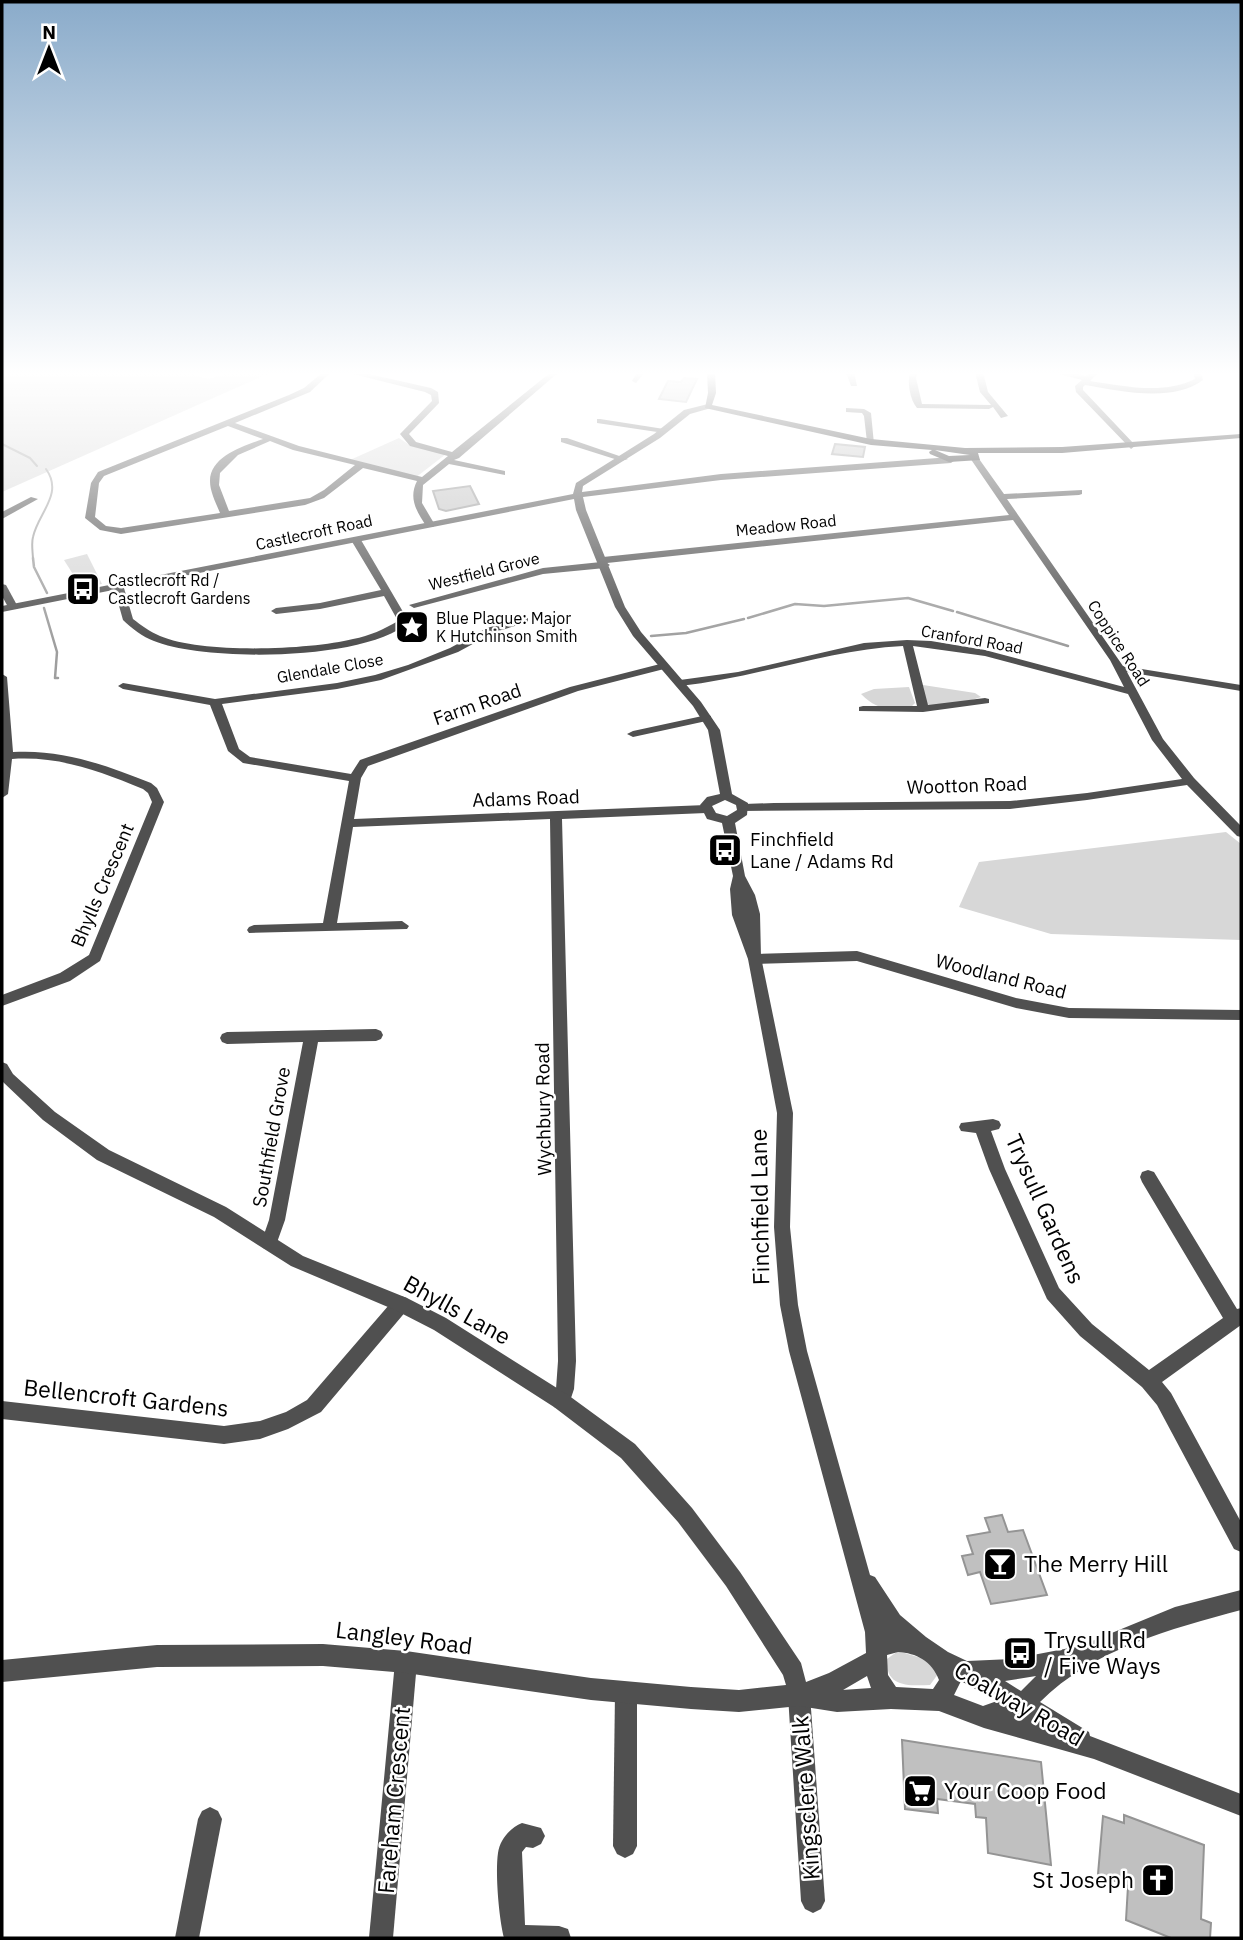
<svg xmlns="http://www.w3.org/2000/svg" width="1243" height="1940" font-family="'IBM Plex Sans',sans-serif">
<style>
.green{fill:#d7d7d7}
.lines{fill:none;stroke-linecap:round;stroke-linejoin:round}
.stream-far1{stroke:#9e9e9e;stroke-width:2}
.stream{stroke:#9e9e9e;stroke-width:2.5}
.building{fill:#c0c0c0;stroke:#949494;stroke-width:2}
.minor{fill:#505050;fill-rule:evenodd}
.tertiary{fill:#505050;fill-rule:evenodd}
.secondary{fill:#1d1d1d;fill-rule:evenodd}
.labels{text-anchor:middle;stroke-width:5;stroke-linejoin:round;paint-order:stroke}
.far-street-label{font-size:16px;fill:#000;stroke:#fff}
.far-poi-label{font-size:16px;fill:#000;stroke:#fff;text-anchor:start}
.street-label{font-size:19px;fill:#000;stroke:#fff}
.poi-label{font-size:19px;fill:#000;stroke:#fff;text-anchor:start}
.near-street-label{font-size:23px;fill:#000;stroke:#fff}
.near-poi-label{font-size:23px;fill:#000;stroke:#fff;text-anchor:start}
</style>
<rect width="100%" height="100%" fill="#fff"/>
<!-- green -->
<g class="green">
<polygon points="2,372 183,372 209,379 229,372 272,372 2,492"/>
<polygon points="399,438 408,444 446,454 415,478 350,460"/>
<polygon points="87,554 102,584 81,587 64,560"/>
<polygon points="923,685 975,693 981,697 969,701 931,706 925,703"/>
<path d="M909 687 915 703 912 706C888 708 879 712 861 694L874 689Z"/>
<polygon points="1226,832 1241,844 1241,940 1051,934 959,907 979,862"/>
<path d="M898 1651 931 1661 938 1674 930 1685C908 1686 885 1687 887 1659Z"/>
</g>
<g class="lines">
<!-- stream-far1 -->
<g class="stream-far1">
<polyline points="2,444 30,458 37,466"/>
<path d="M33 560C33 553 31 544 33 537 38 513 64 494 46 469"/>
</g>
<!-- stream -->
<g class="stream">
<polyline points="33,558 34,567 47,593"/>
<polyline points="44,608 57,652 55,678 58,678"/>
<polyline points="957,612 1068,646"/>
<polyline points="748,618 795,604 824,606 908,598 953,611"/>
<polyline points="651,636 686,633 744,619"/>
</g>
</g>
<!-- building -->
<g class="building">
<polygon points="684,378 697,379 686,402 659,399 668,381 681,382"/>
<polygon points="835,444 865,447 863,457 832,454"/>
<polygon points="470,486 479,504 446,511 439,509 433,491"/>
<polygon points="1002,1515 1008,1532 1023,1530 1047,1595 991,1604 980,1572 968,1575 962,1556 973,1554 967,1536 990,1532 985,1518"/>
<polygon points="902,1740 1041,1762 1051,1865 988,1853 986,1818 976,1817 975,1804 937,1799 938,1813 905,1809"/>
<polygon points="1124,1815 1204,1845 1201,1919 1211,1923 1210,1938 1171,1938 1126,1920 1128,1886 1098,1874 1103,1816 1124,1823"/>
</g>
<g class="lines">
<!-- minor -->
<g class="minor">
<path d="M323 372H331L310 392 235 423 299 446 422 477 448 456 410 446 400 434 432 401 431 395 425 392 345 372H360L431 388 438 392 439 403 409 434 416 442 452 452 551 372H559L459 458 454 460 505 471V475L449 464 423 485 422 503 435 525 433 527H427C417 512 408 499 417 481L363 468 324 498 305 505 121 534 100 530 85 518 91 483 98 472 289 395 304 388ZM228 426 263 439C244 446 210 456 210 481 210 492 216 503 220 513L121 528 106 526 95 517 99 483 104 476ZM270 441 293 450 355 465 324 490 310 498 229 511 219 485 220 473 238 455Z"/>
<polygon points="637,372 645,372 636,383 632,381"/>
<polygon points="846,372 854,372 857,386 851,386"/>
<path d="M910 372H918L916 378 922 404 991 405 980 392 975 372H983L988 392 1008 416 1001 418 993 407 989 409 917 408C910 400 907 382 910 372Z"/>
<path d="M1051 372H1067L1086 376 1091 372H1099L1090 381C1123 386 1164 395 1195 379L1193 372H1201L1203 380C1172 403 1121 391 1085 385L1083 387V390L1134 444 1135 446 1131 449 1076 392 1075 386 1082 380Z"/>
<polygon points="846,408 864,409 871,413 874,444 867,442 864,416 862,413 846,412"/>
<polygon points="600,419 664,429 668,431 664,433 597,423 597,419"/>
<polygon points="561,438 567,438 628,459 621,461 561,442"/>
<path d="M974 455 977 456 1004 494 1082 490V494L1079 495 1007 499 1123 666 1241 685V691L1127 672 1163 739 1194 778 1241 826V837L1237 836 1187 785 1087 800 1010 809 740 811 738 808 740 805 744 804 774 803 1010 801 1087 793 1182 779 1152 740 1128 694 985 656 913 646 928 705 985 698 989 699V703L923 712 859 711V707L863 706H917L903 646C827 650 755 678 680 686L675 683 680 680 738 672 864 643 907 640 931 641 985 650 1124 687 1110 660 1013 520 607 563 610 565 605 568 543 574 414 608 409 605 543 568 601 562 598 560 603 557 1009 515 970 458Z"/>
<polygon points="31,497 38,499 2,519 2,512"/>
<path d="M356 537 361 540 409 622C367 661 206 662 154 641 143 637 131 628 123 620L114 588 119 585 124 588 133 619C141 625 150 632 160 636 202 654 309 650 353 639 370 636 384 629 398 621L384 596 320 609 276 614 271 611 276 608 320 603 381 590 351 540Z"/>
<polygon points="2,584 6,585 18,607 17,609 8,607 2,596"/>
<polygon points="524,617 528,618 528,622 495,632 458,652 381,680 337,689 222,704 239,749 250,757 351,774 360,760 570,687 664,663 669,666 668,668 578,691 368,766 361,778 354,819 706,805 712,809 706,813 562,819 576,1361 574,1389 568,1407 561,1410 554,1407 552,1401 556,1389 558,1361 550,819 353,827 337,923 402,921 409,926 407,929 249,933 247,930 249,927 254,925 323,923 349,781 243,763 228,751 210,705 123,689 118,686 123,683 215,699 337,683 375,675 408,665 450,648 487,628"/>
<path d="M2 674 7 677 13 752C63 749 105 765 151 783L157 788 164 802 100 961 70 981 2 1006V995L60 973 89 955 152 802 148 793 143 789C99 771 60 756 12 759L8 794 2 798Z"/>
<polygon points="707,715 711,716 711,720 633,737 627,734 633,731"/>
<polygon points="857,951 1016,998 1069,1008 1241,1010 1241,1020 1069,1018 1016,1008 857,961 755,964 748,959 755,954"/>
<polygon points="376,1029 381,1031 383,1035 381,1039 376,1041 318,1042 285,1220 275,1248 269,1250 263,1248 261,1243 269,1220 303,1042 227,1044 222,1042 220,1038 222,1034 227,1032"/>
<polygon points="993,1119 999,1121 1001,1125 999,1129 991,1131 1005,1169 1059,1288 1092,1324 1149,1370 1223,1318 1142,1182 1140,1177 1142,1172 1148,1170 1154,1172 1237,1309 1241,1308 1241,1325 1162,1382 1171,1393 1241,1522 1241,1552 1234,1549 1157,1405 1142,1387 1080,1336 1047,1299 989,1169 976,1133 961,1131 959,1127 961,1123"/>
<polygon points="401,1296 407,1298 410,1304 407,1310 321,1412 288,1429 260,1439 224,1444 2,1419 2,1401 224,1426 260,1421 286,1412 307,1400 395,1298"/>
<polygon points="406,1651 414,1654 417,1662 393,1938 369,1938 395,1662 398,1654"/>
<polygon points="626,1682 634,1685 637,1693 637,1846 633,1854 625,1858 617,1854 613,1846 615,1693 618,1685"/>
<polygon points="799,1684 807,1687 810,1695 825,1901 821,1909 813,1913 805,1909 801,1901 788,1695 791,1687"/>
<polygon points="210,1807 218,1811 222,1819 199,1938 175,1938 198,1819 202,1811"/>
<path d="M522 1823 541 1828 545 1836 541 1844 533 1848 526 1847 522 1852 525 1925 559 1926 568 1929 571 1938H504C499 1919 495 1873 498 1853 500 1839 510 1828 522 1823Z"/>
</g>
<!-- tertiary -->
<path class="tertiary" d="M708 404H711V408L690 414 660 438 583 486 582 492 721 474 951 457 955 460 951 463 721 480 583 497 586 510 625 607 641 632 701 702 720 730 732 794 748 803 747 815 735 823 745 876 755 895 760 914 761 957 793 1113 790 1227 798 1305 807 1351 870 1575 875 1577 900 1615 926 1637 948 1652 967 1661 1012 1659 1080 1646 1175 1607 1241 1590V1610C1171 1629 1093 1649 1040 1702L1089 1732 1090 1736 1241 1794V1816L1094 1759 984 1728 939 1711 891 1709 837 1712 799 1706 739 1712 691 1709 591 1700 406 1673 323 1666 157 1667 2 1682V1660L157 1645 323 1644 406 1651 591 1678 691 1687 739 1690 786 1685 783 1675 726 1586 678 1522 621 1458 554 1407 434 1330 395 1310 291 1266 214 1217 97 1160 43 1120 3 1082 2 1062 7 1064 13 1074 55 1112 109 1150 226 1207 303 1256 407 1298 446 1318 568 1395 635 1444 692 1508 740 1572 801 1663 806 1682 829 1673 866 1653 865 1632 789 1351 780 1305 774 1227 777 1113 748 959 732 915 730 889 733 876 722 823 707 819 700 805 707 797 720 794 708 730 693 706 633 636 615 607 576 510 574 499 2 612V606L573 494 576 483 654 434 684 410ZM725 800 736 805 737 810 727 816 716 813 712 806ZM898 1652C916 1653 932 1661 939 1680L933 1689 896 1687 888 1675 887 1655ZM867 1676 871 1688 842 1690H843ZM1036 1676 1021 1691 1005 1681ZM961 1681 997 1701 983 1706 954 1695Z"/>
<!-- secondary -->
<path class="secondary" d="M707 372H715L716 393 712 405 871 439 965 448 1062 447 1241 434V438L1062 453H978L980 460 949 462 930 454 929 452 932 450 871 445 705 408 708 393ZM935 450 970 455 949 456Z"/>
</g>
<!-- sky -->
<linearGradient id="sky" x2="0" y2="1"><stop stop-color="#8aabca"/><stop offset="0.58" stop-color="#fff"/><stop offset="1" stop-color="#fff" stop-opacity="0"/></linearGradient>
<rect width="1243" height="644" fill="url(#sky)"/>
<!-- icons -->
<defs>
<g id="bus-square" transform="scale(1.75)"><rect x="-9" y="-9" width="18" height="18" rx="4" fill="#000" stroke="#fff"/><path d="M-5-6H5V4H4V6H2V4H-2V6H-4V4H-5ZM-3.5-4V0h7V-4ZM-3.5 1.2v1.5H-2V1.2ZM2 1.2v1.5H3.5V1.2Z" fill="#fff"/></g>
<g id="sight-square" transform="scale(1.75)"><rect x="-9" y="-9" width="18" height="18" rx="4" fill="#000" stroke="#fff"/><path d="M0-6L1.8-2.2L6-1.7L2.9 1.2L3.7 5.4L0 3.3L-3.7 5.4L-2.9 1.2L-6-1.7L-1.8-2.2Z" fill="#fff"/></g>
<g id="bar-square" transform="scale(1.75)"><rect x="-9" y="-9" width="18" height="18" rx="4" fill="#000" stroke="#fff"/><path d="M-6-5H6L.8 .8V4.5H3.5V6h-7V4.5H-.8V.8Z" fill="#fff"/></g>
<g id="supermarket-square" transform="scale(1.75)"><rect x="-9" y="-9" width="18" height="18" rx="4" fill="#000" stroke="#fff"/><path d="M-6-5.5h2.5l.6 2H6L4.5 2H-2.5L-4.4-4H-6ZM-1.5 3.2a1.3 1.3 0 1 0 .1 0ZM3 3.2a1.3 1.3 0 1 0 .1 0Z" fill="#fff"/></g>
<g id="church-square" transform="scale(1.75)"><rect x="-9" y="-9" width="18" height="18" rx="4" fill="#000" stroke="#fff"/><path d="M-1.2-6h2.4v3.5h3.3v2.4h-3.3V6h-2.4V-.1h-3.3v-2.4h3.3Z" fill="#fff"/></g>
</defs>
<g fill-rule="evenodd">
<use href="#bus-square" x="83" y="589"/>
<use href="#sight-square" x="412" y="627"/>
<use href="#bus-square" x="725" y="850"/>
<use href="#bar-square" x="1000" y="1564"/>
<use href="#bus-square" x="1020" y="1653"/>
<use href="#supermarket-square" x="920" y="1791"/>
<use href="#church-square" x="1158" y="1880"/>
</g>
<g class="labels">
<!-- far-street labels -->
<g class="far-street-label">
<text transform="translate(786 525) rotate(-6)" y="6">Meadow Road</text>
<text transform="translate(314 532) rotate(-12)" y="6">Castlecroft Road</text>
<text transform="translate(484 571) rotate(-14)" y="6">Westfield Grove</text>
<text transform="translate(972 639) rotate(10)" y="6">Cranford Road</text>
<text transform="translate(1119 643) rotate(57)" y="6">Coppice Road</text>
<text transform="translate(330 668) rotate(-10)" y="6">Glendale Close</text>
</g>
<!-- far-poi labels -->
<g class="far-poi-label">
<text x="108" y="586">Castlecroft Rd /<tspan x="108" dy="18">Castlecroft Gardens</tspan></text>
<text x="436" y="624">Blue Plaque: Major<tspan x="436" dy="18">K Hutchinson Smith</tspan></text>
</g>
<!-- street labels -->
<g class="street-label">
<text transform="translate(477 704) rotate(-19)" y="7">Farm Road</text>
<text transform="translate(967 785) rotate(-2)" y="7">Wootton Road</text>
<text transform="translate(526 798) rotate(-2)" y="7">Adams Road</text>
<text transform="translate(102 885) rotate(-67)" y="7">Bhylls Crescent</text>
<text transform="translate(1001 976) rotate(14)" y="7">Woodland Road</text>
<text transform="translate(543 1109) rotate(-91)" y="7">Wychbury Road</text>
<text transform="translate(271 1137) rotate(-80)" y="7">Southfield Grove</text>
</g>
<!-- poi labels -->
<g class="poi-label">
<text x="750" y="846">Finchfield<tspan x="750" dy="22">Lane / Adams Rd</tspan></text>
</g>
<!-- near-street labels -->
<g class="near-street-label">
<text transform="translate(760 1207) rotate(-91)" y="8">Finchfield Lane</text>
<text transform="translate(1045 1209) rotate(66)" y="8">Trysull Gardens</text>
<text transform="translate(457 1310) rotate(29)" y="8">Bhylls Lane</text>
<text transform="translate(126 1398) rotate(6)" y="8">Bellencroft Gardens</text>
<text transform="translate(404 1638) rotate(7)" y="8">Langley Road</text>
<text transform="translate(1019 1704) rotate(30)" y="8">Coalway Road</text>
<text transform="translate(806 1798) rotate(-94)" y="8">Kingsclere Walk</text>
<text transform="translate(394 1800) rotate(-85)" y="8">Fareham Crescent</text>
</g>
<!-- near-poi labels -->
<g class="near-poi-label">
<text x="1024" y="1572">The Merry Hill</text>
<text x="1044" y="1648">Trysull Rd<tspan x="1044" dy="26">/ Five Ways</tspan></text>
<text x="944" y="1799">Your Coop Food</text>
<text x="1134" y="1888" text-anchor="end">St Joseph</text>
</g>
</g>
<!-- border -->
<rect width="1243" height="1940" fill="none" stroke="#000000" stroke-width="7"/>
<!-- north arrow -->
<g transform="translate(49 49)" stroke="#ffffff" stroke-width="5" paint-order="stroke">
<path d="M0-5L12 26L0 18L-12 26Z" fill="#000000"/>
<text y="-10" font-size="19" font-weight="bold" text-anchor="middle" fill="#000000">N</text>
</g>
</svg>
